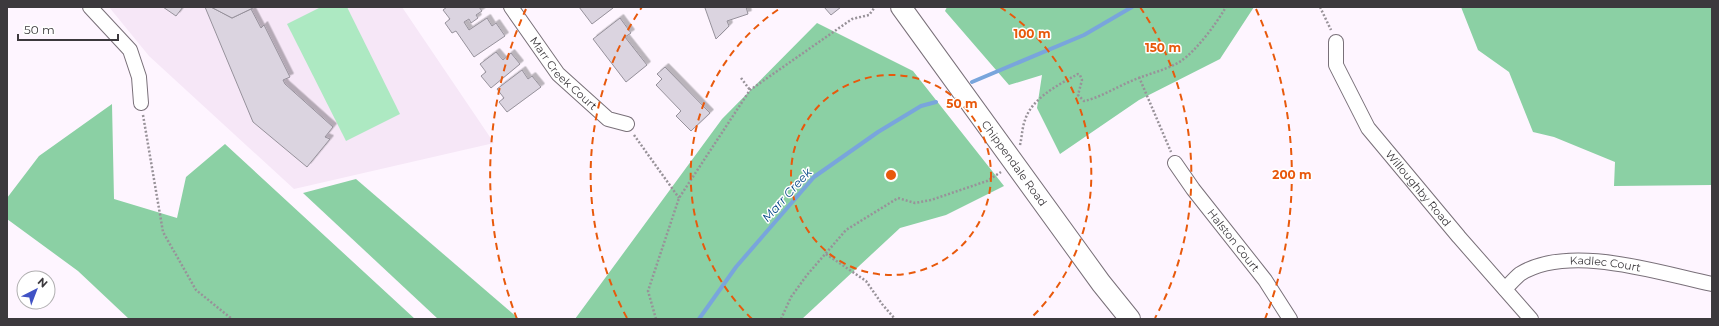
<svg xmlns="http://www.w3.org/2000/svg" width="1719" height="326" font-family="Montserrat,sans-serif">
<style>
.built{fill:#f6e7f7}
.green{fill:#ade9c2}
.forest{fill:#8bd0a4}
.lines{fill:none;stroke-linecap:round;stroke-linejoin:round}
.stream{stroke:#79a5dc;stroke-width:4}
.building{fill:#dbd4e0;stroke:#96919b;filter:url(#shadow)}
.street-casing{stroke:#797079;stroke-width:16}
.secondary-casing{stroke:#797079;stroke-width:22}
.path{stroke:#989299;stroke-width:2.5;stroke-dasharray:2 2;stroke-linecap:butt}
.street{stroke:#fff;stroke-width:14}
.secondary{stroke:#fff;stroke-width:20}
.ring{fill:none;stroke:#e8590c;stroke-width:2;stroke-dasharray:7 5}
.labels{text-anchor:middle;stroke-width:3;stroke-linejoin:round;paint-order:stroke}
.street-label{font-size:11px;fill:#3c393d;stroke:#fff}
.water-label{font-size:12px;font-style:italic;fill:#034686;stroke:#fff}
.centre{fill:#e8590c;stroke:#fff;stroke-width:2}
.ring-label{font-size:12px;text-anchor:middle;font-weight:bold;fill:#e8590c;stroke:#fff;stroke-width:3;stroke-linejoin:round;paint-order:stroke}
</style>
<defs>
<filter id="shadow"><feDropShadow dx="3.5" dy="-3.5" stdDeviation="0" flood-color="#0004"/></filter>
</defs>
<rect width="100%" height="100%" fill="#fef5ff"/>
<!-- built -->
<polygon class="built" points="109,7 402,7 494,143 294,189 149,56"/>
<!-- green -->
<polygon class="green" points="321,7 347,7 400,114 346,141 287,24"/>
<!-- forest -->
<g class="forest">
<polygon points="947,7 1254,7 1220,59 1139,100 1060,154 1037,108 1042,75 1009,85 945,11"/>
<polygon points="1461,7 1712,7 1712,185 1614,186 1615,162 1554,137 1533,132 1509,72 1478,50"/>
<polygon points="817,23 913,71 1004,186 946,215 900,228 802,319 575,319 722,119"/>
<polygon points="112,104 114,199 177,218 186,177 225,144 415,319 129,319 78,271 7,219 7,198 39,156"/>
<polygon points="356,179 519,319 438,319 303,193"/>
</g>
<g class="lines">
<!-- stream -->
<g class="stream">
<polyline points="972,82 1084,35 1132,7"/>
<polyline points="699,319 736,267 814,177 878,132 921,106 936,102"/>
</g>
</g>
<!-- building -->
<g class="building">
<polygon points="163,7 183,7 176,16"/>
<polygon points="205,7 211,7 232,18 251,9 261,28 264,25 290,77 283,80 285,84 333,127 325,137 330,139 307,167 253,122"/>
<polygon points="211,7 255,7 232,18"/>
<polygon points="447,7 479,7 482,11 476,15 478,18 471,23 469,19 464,22 469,30 487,18 492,26 496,23 505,36 474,57 456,31 452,33 445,23 450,19 443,10"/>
<polygon points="579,7 613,7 613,8 592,24"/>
<polygon points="706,7 746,7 748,14 727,21 729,26 716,39 705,8"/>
<polygon points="824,7 841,7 831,15"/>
<polygon points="620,18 631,33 625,37 647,65 626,82 593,39"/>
<polygon points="496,52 503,60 511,53 520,64 491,88 481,76 486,72 480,64"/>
<polygon points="665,67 710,113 691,131 676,116 681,111 656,85 662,79 657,74"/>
<polygon points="522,70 528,79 532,76 541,87 507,112 499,102 504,98 497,89"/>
</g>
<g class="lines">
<!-- street casing -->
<g class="street-casing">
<g id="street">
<polyline points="90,7 130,50 139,77 141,103"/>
<path id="s1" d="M511 7 558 74 608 119 627 124"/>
<path id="s2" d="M1336 42V65L1368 128 1459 237 1531 319"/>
<path id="s3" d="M1175 163 1193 189 1265 280 1290 319"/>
<path id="s4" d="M1505 289C1510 284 1515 278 1520 274 1570 243 1659 273 1712 284"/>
</g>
</g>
<!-- secondary casing -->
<g class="secondary-casing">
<g id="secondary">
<path id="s5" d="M901 7 1101 283 1130 319"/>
</g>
</g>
<!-- path -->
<g class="path">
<polyline points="1320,7 1331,30"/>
<polyline points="1139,77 1171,152"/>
<polyline points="741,78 750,90"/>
<polyline points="143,115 163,232 196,290 232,319"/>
<polyline points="634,135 679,198"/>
<path d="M1020 145C1022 137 1022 128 1025 120 1032 98 1058 85 1078 74L1080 75 1082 80 1078 95 1084 101C1099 98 1115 88 1129 82 1146 74 1165 71 1181 61 1197 50 1216 24 1226 7"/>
<polyline points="826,254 866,281 882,304 895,319"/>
<polyline points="656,319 648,291 679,198 750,90 852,19 869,15 875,7"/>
<polyline points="781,319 791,297 807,275 846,230 898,198 915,203 931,200 987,181 1001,172"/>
</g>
<!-- street -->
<use href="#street" class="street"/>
<!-- secondary -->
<use href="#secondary" class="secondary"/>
</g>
<!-- distance rings -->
<g class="ring">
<circle cx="891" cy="175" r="100"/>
<path d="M752 319A200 200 0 0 1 782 7M1000 7A200 200 0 0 1 1030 319"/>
<path d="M627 318A300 300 0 0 1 642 7M1140 7A300 300 0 0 1 1155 318"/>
<path d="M517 319A401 401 0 0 1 526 9M1256 9A401 401 0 0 1 1265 319"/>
</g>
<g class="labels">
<!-- street labels -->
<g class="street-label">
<text dy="4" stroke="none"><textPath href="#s1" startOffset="85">Marr Creek Court</textPath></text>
<text dy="4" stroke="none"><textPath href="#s5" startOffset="193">Chippendale Road</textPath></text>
<text dy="4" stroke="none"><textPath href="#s2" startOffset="172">Willoughby Road</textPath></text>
<text dy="4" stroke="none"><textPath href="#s3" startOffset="97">Halston Court</textPath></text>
<text dy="4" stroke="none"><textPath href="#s4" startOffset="109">Kadlec Court</textPath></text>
</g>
<!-- water labels -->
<g class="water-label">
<text transform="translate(787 195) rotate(-48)" y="4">Marr Creek</text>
</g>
</g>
<circle cx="891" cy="175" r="6" class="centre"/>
<g class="ring-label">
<text x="1032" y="38">100 m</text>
<text x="1163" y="52">150 m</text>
<text x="962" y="108">50 m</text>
<text x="1292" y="179">200 m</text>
</g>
<!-- border -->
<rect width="1719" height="326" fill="none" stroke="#3c393d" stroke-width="16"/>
<!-- north arrow -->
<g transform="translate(36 290) rotate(42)"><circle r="19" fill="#ffffff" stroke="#b1b0b1"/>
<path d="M0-3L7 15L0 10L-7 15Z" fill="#4052c5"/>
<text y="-6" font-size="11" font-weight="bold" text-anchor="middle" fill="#3c393d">N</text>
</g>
<!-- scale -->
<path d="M18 34v6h100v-6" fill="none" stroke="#3c393d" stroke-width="2"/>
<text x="24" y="34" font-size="12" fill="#3c393d" stroke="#ffffff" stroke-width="3" paint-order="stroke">50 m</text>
</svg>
